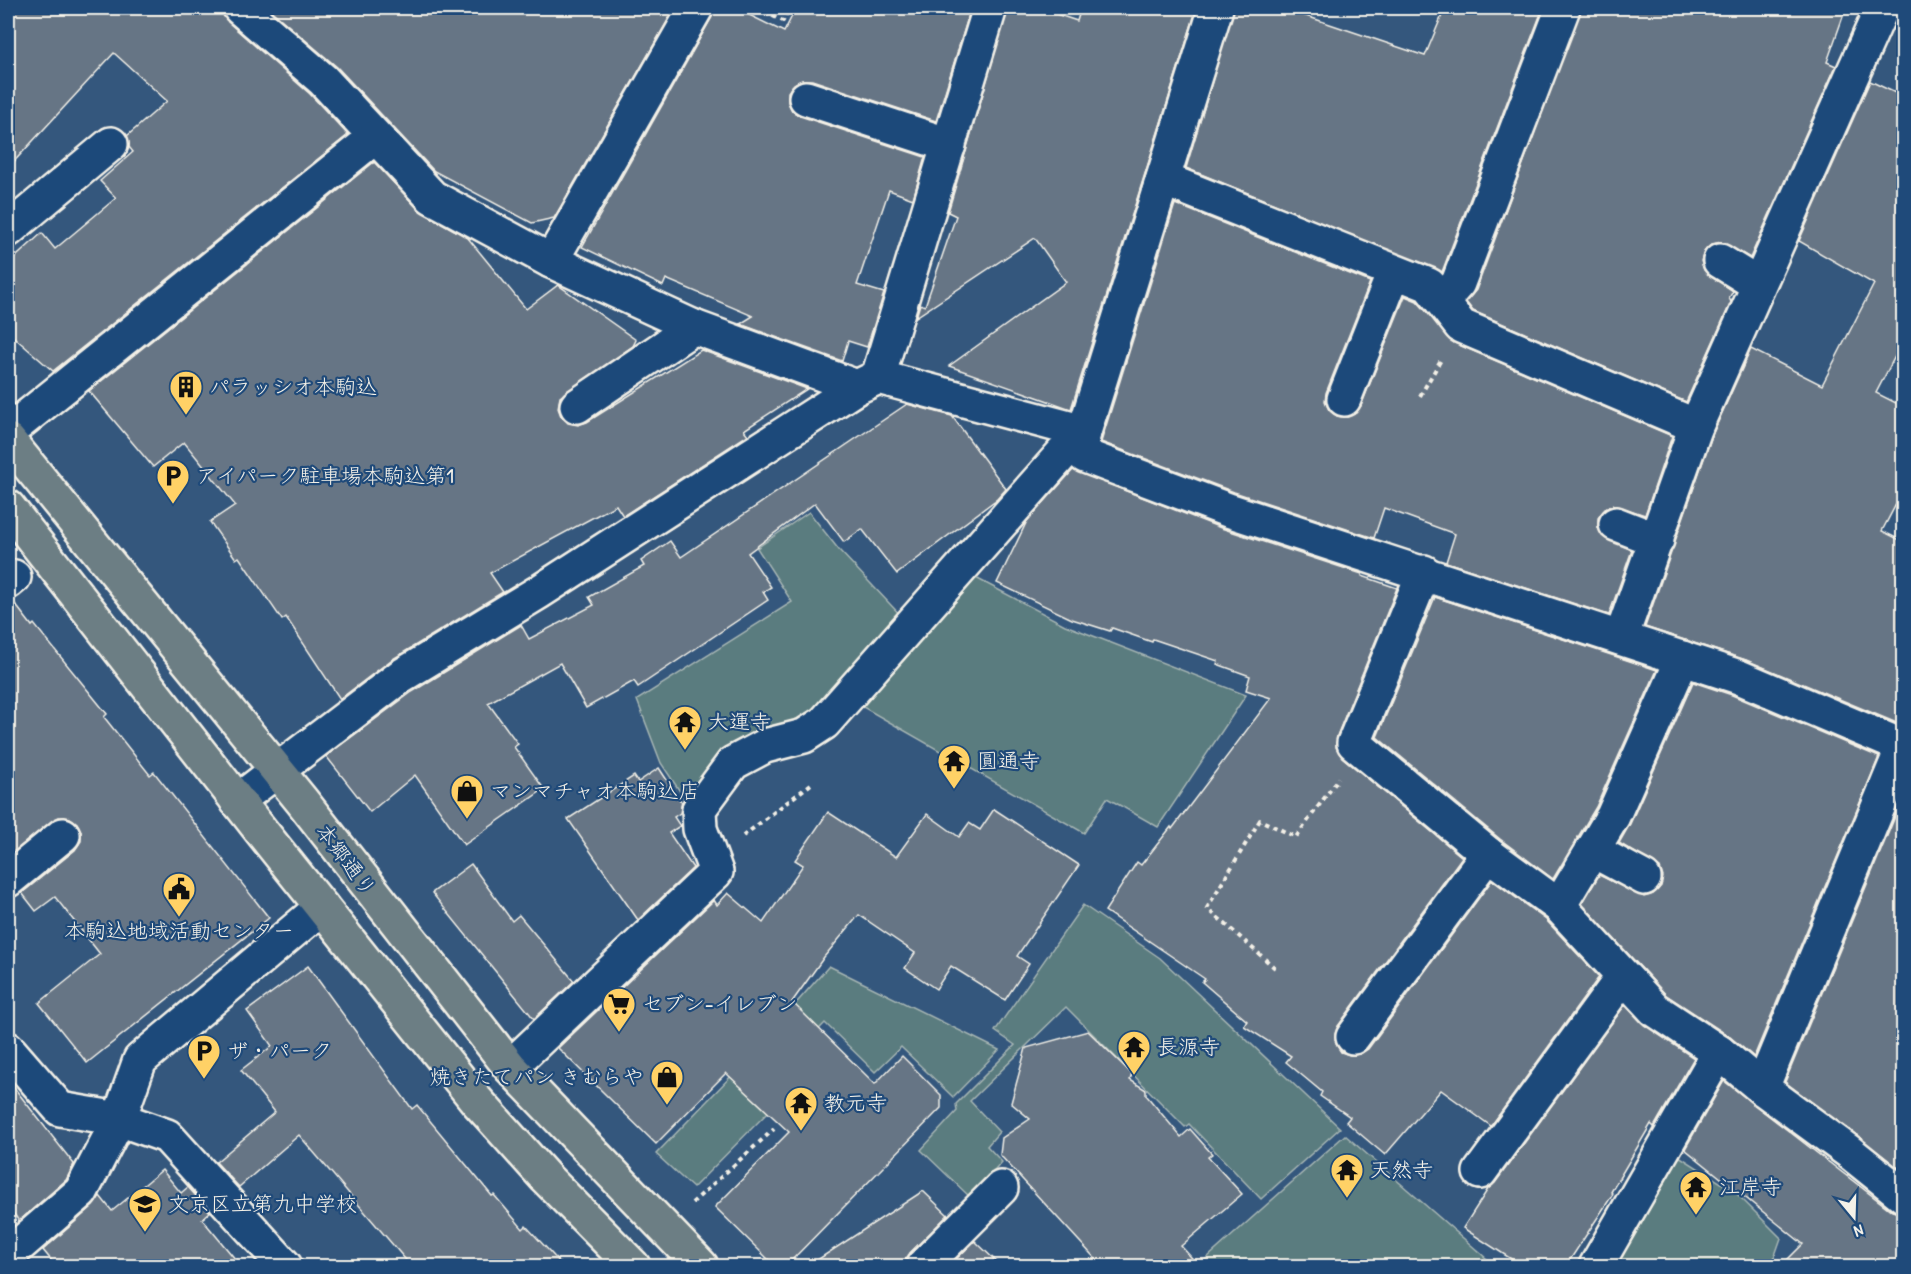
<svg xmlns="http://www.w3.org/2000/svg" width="1911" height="1274" font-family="'Patrick Hand','Klee One',sans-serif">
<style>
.green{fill:#5a7b7f;stroke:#a7b6b4;stroke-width:1.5}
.building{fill:#667485;stroke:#f4f1e8;stroke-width:1.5}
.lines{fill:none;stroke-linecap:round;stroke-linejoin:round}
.minor-casing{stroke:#f4f1e8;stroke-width:38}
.major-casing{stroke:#f4f1e8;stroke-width:38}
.path{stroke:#f4f1e8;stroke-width:4;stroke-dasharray:4.5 4.5;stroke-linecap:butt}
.minor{stroke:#1f4a7a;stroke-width:33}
.major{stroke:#6c7e84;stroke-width:33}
.labels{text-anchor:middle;stroke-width:4.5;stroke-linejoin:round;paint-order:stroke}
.poi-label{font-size:21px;fill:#f4f1e8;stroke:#1f4a7a;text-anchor:start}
.street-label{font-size:21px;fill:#f4f1e8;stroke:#1f4a7a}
</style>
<rect width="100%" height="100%" fill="#34577d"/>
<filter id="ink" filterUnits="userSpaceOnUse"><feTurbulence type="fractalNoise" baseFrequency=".0167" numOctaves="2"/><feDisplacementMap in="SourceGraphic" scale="12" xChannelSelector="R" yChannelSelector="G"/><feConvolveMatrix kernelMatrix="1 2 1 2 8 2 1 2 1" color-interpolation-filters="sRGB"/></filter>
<g filter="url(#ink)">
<!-- green -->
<g class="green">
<polygon points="809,512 839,550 905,620 819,715 691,808 661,763 637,700 792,602 757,548"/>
<polygon points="972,576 1065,625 1246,695 1158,827 1107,798 1084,833 856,703"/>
<polygon points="1083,905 1160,958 1340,1128 1261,1199 1189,1124 1185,1127 1066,1007 970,1101 999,1132 987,1146 1002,1162 971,1198 921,1150 957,1111 956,1104 1015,1045 995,1031"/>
<polygon points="829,966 999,1050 953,1097 901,1047 875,1072 825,1023 758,1091 773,1107 693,1188 656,1154 737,1070"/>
<polygon points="1345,1135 1495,1266 1198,1266"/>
<polygon points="1671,1151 1734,1191 1781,1238 1774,1258 1784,1266 1602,1266"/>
</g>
<!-- building -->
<g class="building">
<polygon points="8,8 222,8 228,22 310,94 348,135 53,371 8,332 8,264 42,233 55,249 116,198 100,181 133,152 129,147 127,136 167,101 114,53 8,168"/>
<polygon points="268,8 675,8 554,218 532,223 434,171 337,67"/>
<polygon points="715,8 735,8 784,32 796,8 971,8 936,121 812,80 802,80 794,84 788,92 788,102 792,111 800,116 925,157 913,199 889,190 857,285 884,293 867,347 848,341 842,361 740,324 753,316 666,279 663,286 582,247 712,17"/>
<polygon points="1008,8 1038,8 1077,21 1081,8 1197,8 1071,409 949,366 1066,282 1035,238 916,317 920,304 925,306 956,216 948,212"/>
<polygon points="1234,8 1299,8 1297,13 1425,56 1445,8 1543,8 1442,272 1186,168"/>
<polygon points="1581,8 1846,8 1827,62 1836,66 1750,258 1721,242 1712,244 1704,252 1701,261 1704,270 1733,291 1729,298 1731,302 1686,402 1473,311 1466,302 1476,290"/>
<polygon points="1870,81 1904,97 1904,339 1876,393 1904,407 1904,489 1882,531 1904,542 1904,726 1746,660 1645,627 1713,433 1751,349 1822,385 1874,284 1799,241"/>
<polygon points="374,162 419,210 468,238 526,309 558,285 636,340 633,346 560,397 558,408 561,416 568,423 578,425 587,422 701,350 807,389 744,430 748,435 623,516 616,505 490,573 503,592 391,660 340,699 286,617 282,620 239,557 236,559 210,522 235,505 184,442 153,467 89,391"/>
<polygon points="1175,204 1370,282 1326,393 1325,401 1329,410 1337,416 1347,417 1356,413 1361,406 1405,296 1417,301 1454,343 1672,436 1645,515 1614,505 1605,509 1598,518 1598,527 1602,536 1632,550 1609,615 1446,562 1455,534 1384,508 1374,538 1234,492 1101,442"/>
<polygon points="907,404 952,416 1006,489 997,499 897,574 862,529 844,542 815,503 748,553 771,587 763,592 768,600 638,687 634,681 586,708 560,663 488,703 518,744 514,747 544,789 464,845 415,775 370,812 326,756 412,692 521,625 529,639 594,605 589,597 644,566 641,561 670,541 681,557"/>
<polygon points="1073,470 1221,528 1362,574 1362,576 1397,588 1337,736 1336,747 1342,757 1462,857 1338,1026 1335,1034 1336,1044 1341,1052 1350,1055 1360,1054 1368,1049 1492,880 1546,920 1599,977 1491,1126 1441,1090 1385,1155 1346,1122 1350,1117 1320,1096 1322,1092 1286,1062 1291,1056 1244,1026 1247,1021 1202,982 1205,979 1105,911 1137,862 1141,865 1171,827 1172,829 1271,698 1246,690 1250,676 1217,664 1218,661 1153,639 1152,642 1112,628 1110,631 1072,619 997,583 1027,521"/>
<polygon points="1435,597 1657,670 1596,807 1553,879 1500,839 1377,737"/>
<polygon points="8,600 12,600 32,626 34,624 107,714 104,717 150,775 154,772 269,918 87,1063 39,1003 100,954 55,897 36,911 22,893 75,850 81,841 81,831 77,823 70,818 59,817 8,856"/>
<polygon points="1693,682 1732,695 1879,757 1754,1057 1729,1036 1666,995 1582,904 1599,875 1644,897 1653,894 1661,886 1663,877 1660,868 1619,843 1630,824"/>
<polygon points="659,768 682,803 680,813 674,817 680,826 669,833 693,868 638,920 568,819 634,776 638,782"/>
<polygon points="1904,795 1904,1172 1785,1082"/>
<polygon points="994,809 1079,865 1017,956 1029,964 1005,1000 951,966 936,989 905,968 915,953 859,915 824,957 792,1002 875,1084 902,1056 941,1095 941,1108 786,1266 775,1266 715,1207 789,1132 726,1073 656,1144 558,1048 714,900 717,905 728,893 763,923 803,865 795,860 828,812 896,857 927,814 959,837 969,823 980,830"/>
<polygon points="471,864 512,921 519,915 574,981 534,1019 432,893"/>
<polygon points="308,966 412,1109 417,1105 492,1196 494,1195 523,1229 526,1226 563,1266 411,1266 299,1135 239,1187 216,1162 275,1112 241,1070 272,1046 247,1011"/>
<polygon points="1625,1005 1644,1025 1694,1058 1654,1127 1651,1124 1611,1192 1613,1194 1566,1266 1522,1266 1463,1228 1488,1189 1495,1183"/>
<polygon points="1088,1031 1132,1074 1130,1080 1146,1090 1146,1095 1181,1137 1190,1129 1212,1154 1208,1157 1242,1194 1181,1246 1199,1266 1102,1266 1000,1155 1002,1138 1030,1119 1011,1103 1026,1048"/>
<polygon points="8,1080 74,1164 66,1180 19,1221 8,1206"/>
<polygon points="1724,1081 1892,1211 1904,1214 1904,1266 1781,1266 1803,1244 1685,1149"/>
<polygon points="162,1170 181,1193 188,1187 210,1212 202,1219 241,1266 56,1266 43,1250 93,1206 100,1196 112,1211"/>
<polygon points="923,1191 948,1215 910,1253 905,1266 808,1266"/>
<polygon points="975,1241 1001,1266 949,1266"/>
</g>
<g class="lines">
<!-- minor casing -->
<g class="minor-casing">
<g id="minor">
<polyline points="240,8 323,80 432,197 551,261 694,327 857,387"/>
<polyline points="1216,8 1084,432 1081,447 1085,456 1228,510 1739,677 1904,747"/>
<polyline points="806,98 949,145"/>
<polyline points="1163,179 1429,285 1461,326 1696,426"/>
<polyline points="8,230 111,144"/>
<polyline points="551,261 696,8"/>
<polyline points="1720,261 1757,284"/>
<polyline points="1443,300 1458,283 1563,8"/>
<polyline points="878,377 990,8"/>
<polyline points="1344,399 1394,272"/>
<polyline points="577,406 694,327"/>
<polyline points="8,432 375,137"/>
<polyline points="1616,524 1657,540"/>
<polyline points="1424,572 1354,743 1488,854 1559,906 1654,1009 1719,1052 1762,1088"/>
<polyline points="8,582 14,577"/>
<polyline points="1621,638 1696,426 1882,8"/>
<polyline points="1903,747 1762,1088 1848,1151 1904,1196"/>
<polyline points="237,801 401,676 539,592 857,387 878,377 1084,432"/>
<polyline points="1592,850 1644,878"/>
<polyline points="8,880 63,835"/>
<polyline points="1559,906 1613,816 1683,658"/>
<polyline points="1353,1037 1488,854"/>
<polyline points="8,1049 60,1109 119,1119 167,1136 285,1266"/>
<polyline points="510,1067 716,872 700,829 699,809 733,763 765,746 804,736 824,723 1063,453 1081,447"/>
<polyline points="1480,1172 1622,978"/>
<polyline points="8,1255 81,1192 119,1119 140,1060 322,907"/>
<polyline points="923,1266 1001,1188"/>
<polyline points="1596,1266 1719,1052"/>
</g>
</g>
<!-- major casing -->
<g class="major-casing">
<g id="major">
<polyline points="8,440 302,801 510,1067 701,1266"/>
<polyline points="8,507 262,832 476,1100 546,1178 633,1266"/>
</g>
</g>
<!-- path -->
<g class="path">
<polyline points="756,8 783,21 789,8"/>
<polyline points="1420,396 1442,358"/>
<polyline points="743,836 811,784"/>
<polyline points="1275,968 1207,908 1260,820 1296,837 1339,778"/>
<polyline points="692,1203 774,1129"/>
</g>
<!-- minor -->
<use href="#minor" class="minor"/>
<!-- major -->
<use href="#major" class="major"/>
</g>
</g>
<!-- icons -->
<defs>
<g id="building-pin" transform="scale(1.725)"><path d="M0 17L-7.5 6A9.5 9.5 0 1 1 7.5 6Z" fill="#ffd166" stroke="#1f4a7a"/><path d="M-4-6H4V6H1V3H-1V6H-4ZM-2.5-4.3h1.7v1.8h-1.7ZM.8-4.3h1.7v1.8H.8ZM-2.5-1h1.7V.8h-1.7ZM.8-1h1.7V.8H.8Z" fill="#111"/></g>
<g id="parking-pin" transform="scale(1.725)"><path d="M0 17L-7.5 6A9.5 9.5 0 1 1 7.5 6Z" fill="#ffd166" stroke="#1f4a7a"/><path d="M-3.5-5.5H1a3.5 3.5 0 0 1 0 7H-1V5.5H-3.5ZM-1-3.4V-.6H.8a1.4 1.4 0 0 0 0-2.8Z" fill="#111"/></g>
<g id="temple-pin" transform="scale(1.725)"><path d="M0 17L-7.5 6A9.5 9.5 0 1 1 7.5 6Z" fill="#ffd166" stroke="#1f4a7a"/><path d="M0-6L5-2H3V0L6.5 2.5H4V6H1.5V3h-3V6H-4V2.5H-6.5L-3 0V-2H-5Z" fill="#111"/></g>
<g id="shop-pin" transform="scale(1.725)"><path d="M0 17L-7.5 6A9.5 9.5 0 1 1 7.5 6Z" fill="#ffd166" stroke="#1f4a7a"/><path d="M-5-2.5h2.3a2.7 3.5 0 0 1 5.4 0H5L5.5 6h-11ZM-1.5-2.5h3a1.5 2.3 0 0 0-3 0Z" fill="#111"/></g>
<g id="civic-pin" transform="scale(1.725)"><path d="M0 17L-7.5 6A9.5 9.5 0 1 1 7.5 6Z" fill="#ffd166" stroke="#1f4a7a"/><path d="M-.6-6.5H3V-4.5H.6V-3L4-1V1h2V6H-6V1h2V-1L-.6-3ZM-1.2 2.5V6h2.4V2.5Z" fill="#111"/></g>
<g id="supermarket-pin" transform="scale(1.725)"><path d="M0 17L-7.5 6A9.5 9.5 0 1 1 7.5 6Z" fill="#ffd166" stroke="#1f4a7a"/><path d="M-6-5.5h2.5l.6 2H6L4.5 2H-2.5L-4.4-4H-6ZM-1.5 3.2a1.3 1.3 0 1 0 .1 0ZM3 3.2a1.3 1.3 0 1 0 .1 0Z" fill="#111"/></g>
<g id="school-pin" transform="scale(1.725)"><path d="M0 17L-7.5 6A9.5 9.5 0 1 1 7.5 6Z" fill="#ffd166" stroke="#1f4a7a"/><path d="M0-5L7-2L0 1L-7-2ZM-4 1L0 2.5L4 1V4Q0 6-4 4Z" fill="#111"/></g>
</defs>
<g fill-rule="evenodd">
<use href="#building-pin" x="186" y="387"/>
<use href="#parking-pin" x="173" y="476"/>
<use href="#temple-pin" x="685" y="722"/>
<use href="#temple-pin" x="954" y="761"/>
<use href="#shop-pin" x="467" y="791"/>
<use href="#civic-pin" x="179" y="889"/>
<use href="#supermarket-pin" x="619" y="1004"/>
<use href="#temple-pin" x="1134" y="1047"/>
<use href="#parking-pin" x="204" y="1051"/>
<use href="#shop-pin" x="667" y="1077"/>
<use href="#temple-pin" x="801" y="1103"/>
<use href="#temple-pin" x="1347" y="1170"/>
<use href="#temple-pin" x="1696" y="1187"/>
<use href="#school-pin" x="145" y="1204"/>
</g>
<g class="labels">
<!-- poi labels -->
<g class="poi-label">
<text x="209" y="394">パラッシオ本駒込</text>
<text x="196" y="483">アイパーク駐車場本駒込第1</text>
<text x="708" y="729">大運寺</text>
<text x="977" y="768">圓通寺</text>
<text x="490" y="798">マンマチャオ本駒込店</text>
<text x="179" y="938" text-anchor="middle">本駒込地域活動センター</text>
<text x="642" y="1011">セブン-イレブン</text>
<text x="1157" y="1054">長源寺</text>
<text x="227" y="1058">ザ・パーク</text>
<text x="644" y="1084" text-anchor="end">焼きたてパン きむらや</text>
<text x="824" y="1110">教元寺</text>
<text x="1370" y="1177">天然寺</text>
<text x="1719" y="1194">江岸寺</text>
<text x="168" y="1211">文京区立第九中学校</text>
</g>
<!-- street labels -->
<g class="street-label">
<text transform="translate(346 860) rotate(53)" y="7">本郷通り</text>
</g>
</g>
<!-- margin -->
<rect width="1911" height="1274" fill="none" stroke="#1f4a7a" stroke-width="30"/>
<rect x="15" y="15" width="1881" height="1244" fill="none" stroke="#f4f1e8" stroke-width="2" filter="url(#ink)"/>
<!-- north arrow -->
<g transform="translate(1854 1217) rotate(161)" stroke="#1f4a7a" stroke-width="4.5" paint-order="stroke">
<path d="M0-4.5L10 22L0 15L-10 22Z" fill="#f4f1e8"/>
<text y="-9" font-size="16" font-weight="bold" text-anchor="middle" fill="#f4f1e8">N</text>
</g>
</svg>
